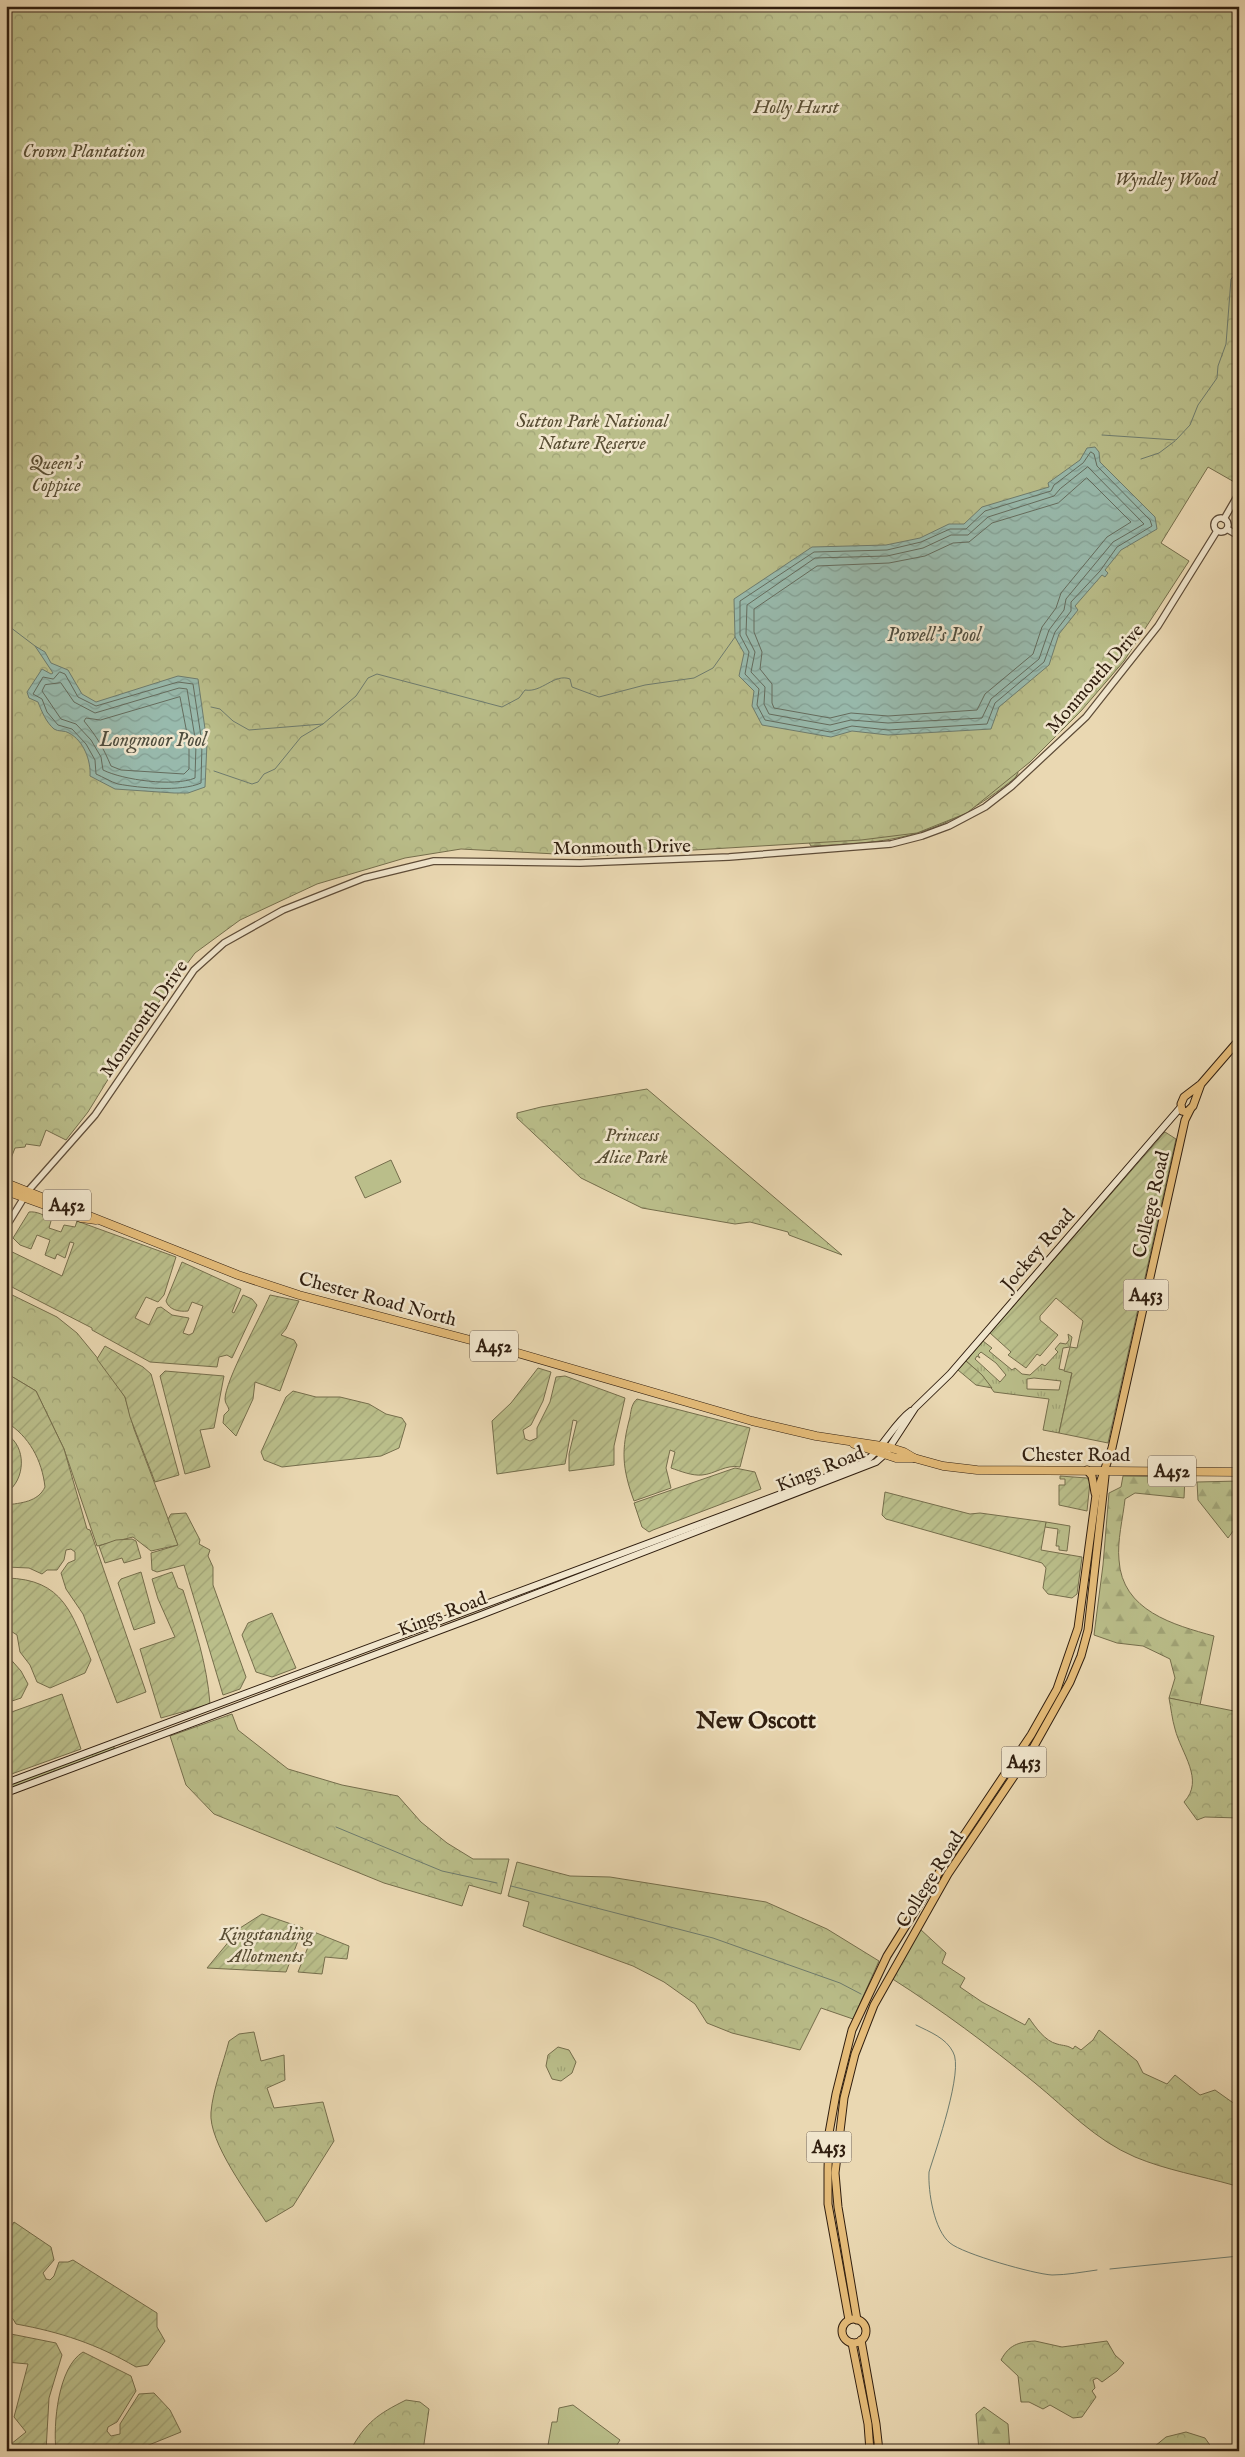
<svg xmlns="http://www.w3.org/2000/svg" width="1245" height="2457" font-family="'IM FELL English',serif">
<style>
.grass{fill:url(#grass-tufts);stroke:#756e4c;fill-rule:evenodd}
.forest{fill:url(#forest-firs);stroke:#756e4c}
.park{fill:url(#park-crowns);stroke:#756e4c}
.garden{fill:url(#garden-furrows);stroke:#756e4c}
.pitch{fill:#babe8a;stroke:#756e4c}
.water{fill:url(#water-waves);stroke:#6e7c6e}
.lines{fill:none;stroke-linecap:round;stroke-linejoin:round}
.shore{stroke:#646c5e;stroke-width:1}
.stream{stroke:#6e7c6e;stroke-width:1}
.tertiary-casing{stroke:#5e4c38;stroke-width:8}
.secondary-casing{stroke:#301e0f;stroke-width:8}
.primary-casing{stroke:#301e0f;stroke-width:9}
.trunk-casing{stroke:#301e0f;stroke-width:9}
.tertiary{stroke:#f1e6cd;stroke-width:5.5}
.secondary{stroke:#f1e6cd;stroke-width:6}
.primary{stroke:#e5bc79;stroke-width:7}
.trunk{stroke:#e5bc79;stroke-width:8}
.labels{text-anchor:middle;stroke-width:5;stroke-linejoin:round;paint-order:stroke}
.shield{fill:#f1e6cd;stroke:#6a5a48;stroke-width:1}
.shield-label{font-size:18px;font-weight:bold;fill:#301e0f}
.park-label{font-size:19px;font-style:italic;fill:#594e34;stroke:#f1e6cd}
.street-label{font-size:19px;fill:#301e0f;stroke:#f1e6cd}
.water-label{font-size:20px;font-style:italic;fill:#4f4d3e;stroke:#f1e6cd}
.district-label{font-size:24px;font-weight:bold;fill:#301e0f;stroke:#f1e6cd}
</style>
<defs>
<pattern id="grass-tufts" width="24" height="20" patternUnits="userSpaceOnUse" patternTransform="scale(1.25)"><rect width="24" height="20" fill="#babe8a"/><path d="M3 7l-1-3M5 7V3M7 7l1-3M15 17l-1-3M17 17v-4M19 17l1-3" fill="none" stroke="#a0a376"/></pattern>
<pattern id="forest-firs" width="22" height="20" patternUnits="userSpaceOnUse" patternTransform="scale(1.25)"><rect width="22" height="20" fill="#babe8a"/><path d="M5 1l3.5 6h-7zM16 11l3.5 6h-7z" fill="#a0a376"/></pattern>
<pattern id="park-crowns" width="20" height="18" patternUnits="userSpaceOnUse" patternTransform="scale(1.25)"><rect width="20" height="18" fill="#babe8a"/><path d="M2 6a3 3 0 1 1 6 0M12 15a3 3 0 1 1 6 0" fill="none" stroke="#a0a376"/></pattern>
<pattern id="garden-furrows" width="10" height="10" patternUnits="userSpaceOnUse" patternTransform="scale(1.25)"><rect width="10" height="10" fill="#babe8a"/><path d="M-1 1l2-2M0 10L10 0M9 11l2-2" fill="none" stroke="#a0a376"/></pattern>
<pattern id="water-waves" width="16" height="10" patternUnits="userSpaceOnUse" patternTransform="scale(1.25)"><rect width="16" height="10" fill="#98baad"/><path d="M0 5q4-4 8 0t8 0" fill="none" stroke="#839f94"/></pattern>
</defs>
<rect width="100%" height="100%" fill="#ead8b2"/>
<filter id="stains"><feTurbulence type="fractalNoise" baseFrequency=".004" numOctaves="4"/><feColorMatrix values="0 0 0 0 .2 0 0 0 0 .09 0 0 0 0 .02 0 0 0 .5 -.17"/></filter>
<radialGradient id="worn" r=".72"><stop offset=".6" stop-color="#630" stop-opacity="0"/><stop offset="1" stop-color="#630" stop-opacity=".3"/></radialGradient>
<!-- grass -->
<g class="grass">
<path d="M1068 1334 1072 1337 1070 1347 1063 1348 1059 1369 1072 1372 1059 1433 1043 1430 1049 1399 994 1392 982 1375 966 1361 983 1341 992 1348 989 1351 1012 1370 1015 1368 1022 1374 1030 1375 1042 1364 1045 1366 1058 1352 1055 1349 1060 1343 1066 1344 1069 1340ZM981 1352 996 1363 1006 1375 1000 1382 975 1359 977 1356 980 1358 978 1355ZM1034 1378 1061 1381 1059 1390 1027 1389V1379Z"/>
<polygon points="1046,1522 1070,1526 1067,1551 1059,1550 1059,1546 1056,1546 1058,1529 1045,1527"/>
<polygon points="114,1745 114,1749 6,1790 6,1785"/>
<polygon points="558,2047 569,2050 576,2062 572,2073 561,2081 552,2079 546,2066 548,2055"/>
</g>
<!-- forest -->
<g class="forest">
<path d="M1017 769 1018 773 1015 778C944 835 900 843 811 846L808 841Z"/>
<path d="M1123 1476 1185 1477 1184 1498 1135 1493 1125 1499C1123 1518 1117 1541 1119 1560 1122 1611 1174 1625 1214 1636L1200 1705 1169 1698 1175 1678 1170 1659 1143 1646 1117 1643 1094 1635 1103 1565 1109 1493 1121 1487Z"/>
<polygon points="1239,1481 1239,1523 1228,1538 1198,1500 1197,1482"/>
<polygon points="984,2407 1008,2424 1010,2451 979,2451 976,2414"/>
</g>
<!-- park -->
<g class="park">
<polygon points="6,6 1239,6 1239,478 1236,483 1208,467 1161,543 1189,561 1124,661 1081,711 1030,762 967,813 917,833 861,840 594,856 461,849 405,858 317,884 240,920 195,953 139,1029 88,1112 66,1140 46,1130 40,1146 26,1144 25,1147 15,1148 6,1171"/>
<polygon points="647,1089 842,1255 789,1235 788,1232 750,1222 735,1224 642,1208 581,1178 517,1118 517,1113 541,1107"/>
<polygon points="6,1292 57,1317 77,1333 109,1372 125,1397 134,1429 178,1545 151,1551 133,1537 97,1546 64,1449 36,1391 6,1373"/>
<path d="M1169 1698 1239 1712V1818L1205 1817 1197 1820 1184 1802C1205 1780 1181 1753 1175 1729 1172 1719 1171 1708 1169 1698Z"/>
<polygon points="232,1714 238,1730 288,1769 342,1785 398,1796 421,1822 447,1843 473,1859 509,1859 501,1894 469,1885 462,1906 384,1883 214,1814 186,1785 170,1736"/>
<polygon points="517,1862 570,1876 610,1877 766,1902 827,1929 879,1961 853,2019 821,2008 800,2050 732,2033 707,2023 695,2004 664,1982 633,1966 523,1926 529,1902 508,1896"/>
<path d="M920 1929 946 1953 942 1963 965 1978 960 1987 982 2002 1025 2025 1029 2018C1036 2028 1045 2041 1057 2044 1064 2046 1067 2045 1073 2049L1075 2046 1081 2050 1093 2040 1099 2030 1137 2061 1143 2073 1167 2084 1175 2075 1200 2095 1215 2090 1239 2107V2179L1233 2185C1201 2176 1166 2170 1135 2157 1095 2140 1067 2109 1035 2083 987 2044 943 2011 891 1978Z"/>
<path d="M254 2032 261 2061 284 2055 285 2080 267 2088 274 2108 323 2102 334 2141 293 2206 266 2222C250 2197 208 2142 211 2112 213 2089 223 2064 229 2041L239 2034Z"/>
<path d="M1035 2341 1062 2347 1107 2341 1115 2355 1124 2363 1117 2371 1102 2382 1097 2378 1093 2380 1095 2388 1092 2391 1096 2397 1082 2417 1073 2418 1050 2405 1043 2409 1029 2402H1021L1018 2376 1001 2360C1009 2345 1018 2342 1035 2341Z"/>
<path d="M406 2400 420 2402 429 2409 423 2451H350C366 2422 378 2414 406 2400Z"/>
<polygon points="1186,2432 1205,2438 1214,2451 1149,2451 1166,2437"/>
</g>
<!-- garden -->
<g class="garden">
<polygon points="1165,1132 1176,1139 1108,1443 1059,1433 1072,1373 1064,1371 1070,1347 1077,1348 1083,1321 1056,1298 1040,1316 1040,1320 1058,1335 1040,1356 1037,1354 1026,1368 1008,1355 1011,1352 990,1333"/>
<path d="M29 1212C36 1211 46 1215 51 1221L49 1228 61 1232 64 1225 75 1227 77 1221 176 1257 164 1295 158 1302 146 1297 135 1318 149 1325 157 1308 161 1307 172 1315 189 1318 183 1333 189 1335 193 1333 203 1306 192 1302 188 1311C179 1312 169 1310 166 1301L182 1262 241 1289 232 1312 234 1313 243 1295 252 1299 257 1305 232 1358 227 1355 219 1357 217 1367 150 1362 92 1330V1328L6 1284V1249L62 1276 74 1243 70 1242 65 1258 57 1254 55 1259 45 1255 50 1240 37 1235 31 1249 20 1245 13 1238Z"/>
<path d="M270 1295 299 1301 286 1329 281 1335 294 1340 297 1345 280 1391 255 1382 253 1399 236 1436 223 1423 224 1415 229 1410C228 1405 225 1404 225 1399 225 1381 261 1316 270 1295Z"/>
<polygon points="105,1346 143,1367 151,1374 179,1475 155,1482 130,1417 125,1397 97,1359"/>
<polygon points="966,1361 982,1375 992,1388 976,1385 958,1370"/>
<polygon points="538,1368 551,1372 543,1401 531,1425 523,1430 525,1439 530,1441 537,1438 537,1428 550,1402 556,1377 565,1376 625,1398 614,1446 614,1465 569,1471 569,1454 577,1421 573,1420 565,1464 497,1474 492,1421 511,1403"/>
<polygon points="165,1371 224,1376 214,1428 200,1430 210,1467 185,1474 160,1376"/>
<path d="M6 1373 36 1391 64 1449 87 1529 90 1530 146 1692 117 1703 83 1614 66 1589 61 1573 68 1563 75 1560V1552L71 1549 66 1550 64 1560 57 1570H47L42 1574 29 1568 6 1567V1505C21 1503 38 1502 45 1487 42 1460 29 1436 6 1422Z"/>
<polygon points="293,1391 316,1397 340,1397 369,1404 386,1414 402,1418 406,1424 399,1448 381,1456 282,1467 264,1460 261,1452 286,1397"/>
<path d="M637 1399 750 1428 740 1467C726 1464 715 1474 702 1475 692 1476 680 1471 671 1468L675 1452 670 1450 666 1468 671 1488 634 1501C622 1468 621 1450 630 1417 631 1410 632 1403 637 1399Z"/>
<path d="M6 1434C27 1446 26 1480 6 1493Z"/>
<polygon points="735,1468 755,1472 761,1489 653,1530 649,1532 642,1527 634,1503"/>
<polygon points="1060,1476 1087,1478 1090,1482 1087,1511 1059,1505 1059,1485 1065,1485 1065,1479 1060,1479"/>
<polygon points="885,1492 970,1514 980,1513 1046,1522 1041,1550 1082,1557 1077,1594 1072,1598 1048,1594 1043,1588 1046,1568 1042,1563 886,1519 882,1515"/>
<polygon points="186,1513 200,1540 199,1544 210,1550 208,1556 213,1567 213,1585 246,1677 240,1689 223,1695 184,1565 157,1572 152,1570 151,1553 178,1545 168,1519 171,1514"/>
<polygon points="132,1539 136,1541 141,1558 124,1563 122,1558 105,1563 99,1546 116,1540"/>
<polygon points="141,1572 155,1623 134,1630 118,1583 121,1579"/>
<path d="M172 1572 178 1588 183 1590C195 1628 207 1664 210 1704L161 1718 140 1649 175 1637 158 1599 152 1579Z"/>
<path d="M6 1578C64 1579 72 1614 91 1660L85 1673 50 1688 37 1682 30 1665 20 1652 17 1635 6 1628Z"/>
<polygon points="272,1613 296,1668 272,1677 256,1672 242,1635 248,1623"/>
<polygon points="6,1654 21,1671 28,1684 21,1698 6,1703"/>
<polygon points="62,1694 81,1749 6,1776 6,1714"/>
<polygon points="262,1914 303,1928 286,1972 207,1968 240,1928"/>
<polygon points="314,1932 349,1946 347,1959 325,1957 322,1974 298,1972"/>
<path d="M6 2221 12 2225 14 2222 51 2247 54 2260 43 2273 46 2279 50 2280 54 2276 59 2262H68L73 2260 157 2313V2327L165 2341 148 2365 136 2367C97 2344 60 2332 16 2324L13 2319 6 2314Z"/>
<polygon points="6,2333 56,2343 62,2355 49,2398 46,2451 6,2451 6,2448 26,2432 14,2417 28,2364 6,2362"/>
<path d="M83 2352 131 2376 136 2391 117 2422 108 2427 107 2431 111 2436 120 2434V2424L139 2394 154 2393 170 2410 181 2432 134 2451H56C53 2424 58 2367 83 2352Z"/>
</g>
<!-- pitch -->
<g class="pitch">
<polygon points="391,1160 401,1182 365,1198 355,1177"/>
<polygon points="573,2405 620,2440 613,2451 547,2451 552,2422 557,2422 559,2408"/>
</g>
<!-- water -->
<g class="water">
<polygon points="1095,447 1099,452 1100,462 1155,517 1157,529 1121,550 1105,570 1108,573 1105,577 1102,575 1075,606 1078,610 1059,634 1049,665 999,707 991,729 888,735 852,731 831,737 762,725 752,706 754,691 739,676 744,653 735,637 734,599 812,547 886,545 920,538 949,524 964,524 982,507 1049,487 1048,483 1080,460 1087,448"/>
<path d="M35 646 45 652 51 663 68 670 82 694 96 702 178 676 198 679 207 743 205 787 188 793H174L115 789 90 776C91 761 84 741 69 733 65 730 58 732 54 729 46 722 42 712 38 702L29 698 27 692 42 669 51 674 53 673Z"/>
</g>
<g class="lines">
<!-- shore -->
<g class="shore">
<polygon points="1091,452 1094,454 1097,466 1150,520 1152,526 1117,547 1100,571 1071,602 1071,611 1055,632 1044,662 995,703 987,724 888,730 852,726 830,732 765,720 757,705 759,689 745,674 749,652 740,635 740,601 814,552 887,550 921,542 950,529 966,529 985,511 1051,491 1054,485 1083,463"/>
<polygon points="1088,467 1144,524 1113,542 1066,599 1064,610 1049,630 1039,659 991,699 982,718 888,723 851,720 830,725 769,714 764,704 765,687 751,672 755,652 746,634 747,605 815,558 887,556 923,548 951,535 968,535 988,517 1054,496 1060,489"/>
<polygon points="1087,478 1131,522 1107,537 1061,593 1056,608 1042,627 1033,654 985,694 977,710 888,716 851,713 830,718 774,708 772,703 772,684 760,669 762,652 754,632 754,609 817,566 889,563 925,556 953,543 969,542 992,523 1058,503"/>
<path d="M60 672 65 674 78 697 96 706 178 682 193 684 202 743 201 783C181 792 140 788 118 784 111 782 103 777 96 774L95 760 86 744 72 729 58 725 47 712 42 699 33 694 43 677 53 679Z"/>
<path d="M61 683 74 702 95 713 179 688 187 689 196 744 195 778C174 787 123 780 103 770L101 757 91 740 76 724 61 719 42 691 45 685Z"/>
<path d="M180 697 189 744V769L184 774 121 770 111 766C103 747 97 737 84 721L86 718 100 720Z"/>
</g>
<!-- stream -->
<g class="stream">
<polyline points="1102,435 1176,440 1190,425 1198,405 1217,378 1218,366 1226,344 1231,279 1239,270"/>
<polyline points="1141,459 1159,453 1175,441"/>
<polyline points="6,624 35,646"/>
<path d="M211 707 220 709 233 721 249 730 323 724 356 696 368 678 377 674 502 707 519 698 525 690C542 693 554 673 570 679L572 687 599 697 645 685 694 678 713 668 735 637"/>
<polyline points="214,771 252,784 258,782 264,774 275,769 301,737 323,724"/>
<polyline points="336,1827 442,1871 497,1883"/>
<polyline points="511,1886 713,1938 840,1983 861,1994"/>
<path d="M916 2025C930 2032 946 2038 953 2052 964 2070 936 2149 929 2172 928 2192 934 2230 950 2243 963 2254 1034 2274 1052 2275 1067 2275 1082 2272 1097 2270"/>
<polyline points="1110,2269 1239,2256"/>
</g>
<!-- tertiary casing -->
<g class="tertiary-casing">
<g id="tertiary">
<circle cx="1221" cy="525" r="7"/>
<polyline points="1224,519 1239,493"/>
<polyline points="1227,529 1239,536"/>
<polyline points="6,1227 28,1191 95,1115 194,970 224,943 283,910 364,878 434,861 580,863 729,857 891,844 922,836 949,826 985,807 1012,786 1086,717 1158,626 1217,531"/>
</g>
</g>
<!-- secondary casing -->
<g class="secondary-casing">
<g id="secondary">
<path d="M6 1783 861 1464C880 1454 892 1425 911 1411"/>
<polyline points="6,1793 481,1615 876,1462 885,1454 915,1408 950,1374 1180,1108"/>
</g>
</g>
<!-- primary casing -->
<g class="primary-casing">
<g id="primary">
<polyline points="1201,1084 1193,1106 1187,1112 1182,1111 1181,1104 1184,1097 1201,1084 1239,1040"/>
<polyline points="1087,1470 1092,1476 1095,1493"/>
<circle cx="854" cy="2331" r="12"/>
<polyline points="849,2320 828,2204 828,2169 829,2133 836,2094 852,2030 887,1956 940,1871 1031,1735 1057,1689 1078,1628 1096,1495 1112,1448 1185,1120 1190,1110"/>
<polyline points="857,2320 838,2207 835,2173 844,2098 855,2054 874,2005 948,1874 1033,1748 1070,1682 1081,1656 1088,1630 1105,1476"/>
<polyline points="861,2340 876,2424 879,2451"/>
<polyline points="852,2343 868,2424 870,2451"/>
</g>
</g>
<!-- trunk casing -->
<g class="trunk-casing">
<g id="trunk">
<polyline points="6,1183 238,1275 299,1295 497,1347 752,1421 816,1436 888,1447 904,1452 914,1458 943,1466 977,1470 1239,1472"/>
<polyline points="6,1191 81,1218 96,1220"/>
<polyline points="854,1444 896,1458 914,1458"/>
</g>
</g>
<!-- tertiary -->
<use href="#tertiary" class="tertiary"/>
<!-- secondary -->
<use href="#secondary" class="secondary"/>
<!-- primary -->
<use href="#primary" class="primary"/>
<!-- trunk -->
<use href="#trunk" class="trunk"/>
</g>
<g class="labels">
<!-- shield labels -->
<g class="shield">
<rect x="43" y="1189.5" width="48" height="31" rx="4"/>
<rect x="1123.5" y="1279.5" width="45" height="31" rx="4"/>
<rect x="470" y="1330.5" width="48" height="31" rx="4"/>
<rect x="1148" y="1455.5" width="48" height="31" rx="4"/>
<rect x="1001.5" y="1746.5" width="45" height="31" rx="4"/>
<rect x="806.5" y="2131.5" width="45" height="31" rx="4"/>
</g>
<g class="shield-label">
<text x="67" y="1211">A452</text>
<text x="1146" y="1301">A453</text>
<text x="494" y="1352">A452</text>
<text x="1172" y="1477">A452</text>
<text x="1024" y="1768">A453</text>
<text x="829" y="2153">A453</text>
</g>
<!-- park labels -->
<g class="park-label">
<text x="796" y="113">Holly Hurst</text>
<text x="84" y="157">Crown Plantation</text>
<text x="1166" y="185">Wyndley Wood</text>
<text x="592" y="427">Sutton Park National<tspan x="592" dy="22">Nature Reserve</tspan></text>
<text x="56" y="469">Queen's<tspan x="56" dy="22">Coppice</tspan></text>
<text x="632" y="1141">Princess<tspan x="632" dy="22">Alice Park</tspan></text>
<text x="266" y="1940">Kingstanding<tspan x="266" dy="22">Allotments</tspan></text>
</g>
<!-- street labels -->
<g class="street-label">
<text transform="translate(1094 678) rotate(-49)" y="7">Monmouth Drive</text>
<text transform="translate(622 846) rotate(-1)" y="7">Monmouth Drive</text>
<text transform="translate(143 1018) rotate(-55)" y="7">Monmouth Drive</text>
<text transform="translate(1150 1204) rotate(-77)" y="7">College Road</text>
<text transform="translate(1037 1249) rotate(-49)" y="7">Jockey Road</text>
<text transform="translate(378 1298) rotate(15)" y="7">Chester Road North</text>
<text x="1076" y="1461">Chester Road</text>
<text transform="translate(820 1468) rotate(-22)" y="7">Kings Road</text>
<text transform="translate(442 1613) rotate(-21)" y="7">Kings Road</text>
<text transform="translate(929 1879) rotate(-58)" y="7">College Road</text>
</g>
<!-- water labels -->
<g class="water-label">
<text x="934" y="641">Powell's Pool</text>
<text x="153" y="746">Longmoor Pool</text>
</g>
<!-- district labels -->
<g class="district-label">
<text x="756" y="1728">New Oscott</text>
</g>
</g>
<!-- margin -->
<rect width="1245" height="2457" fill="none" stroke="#ead8b2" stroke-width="25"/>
<rect x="8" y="8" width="1230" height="2442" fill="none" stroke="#301e0f" stroke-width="2.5"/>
<rect x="12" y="12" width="1220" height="2432" fill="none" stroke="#301e0f"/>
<rect width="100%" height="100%" filter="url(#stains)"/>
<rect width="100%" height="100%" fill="url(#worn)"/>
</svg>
